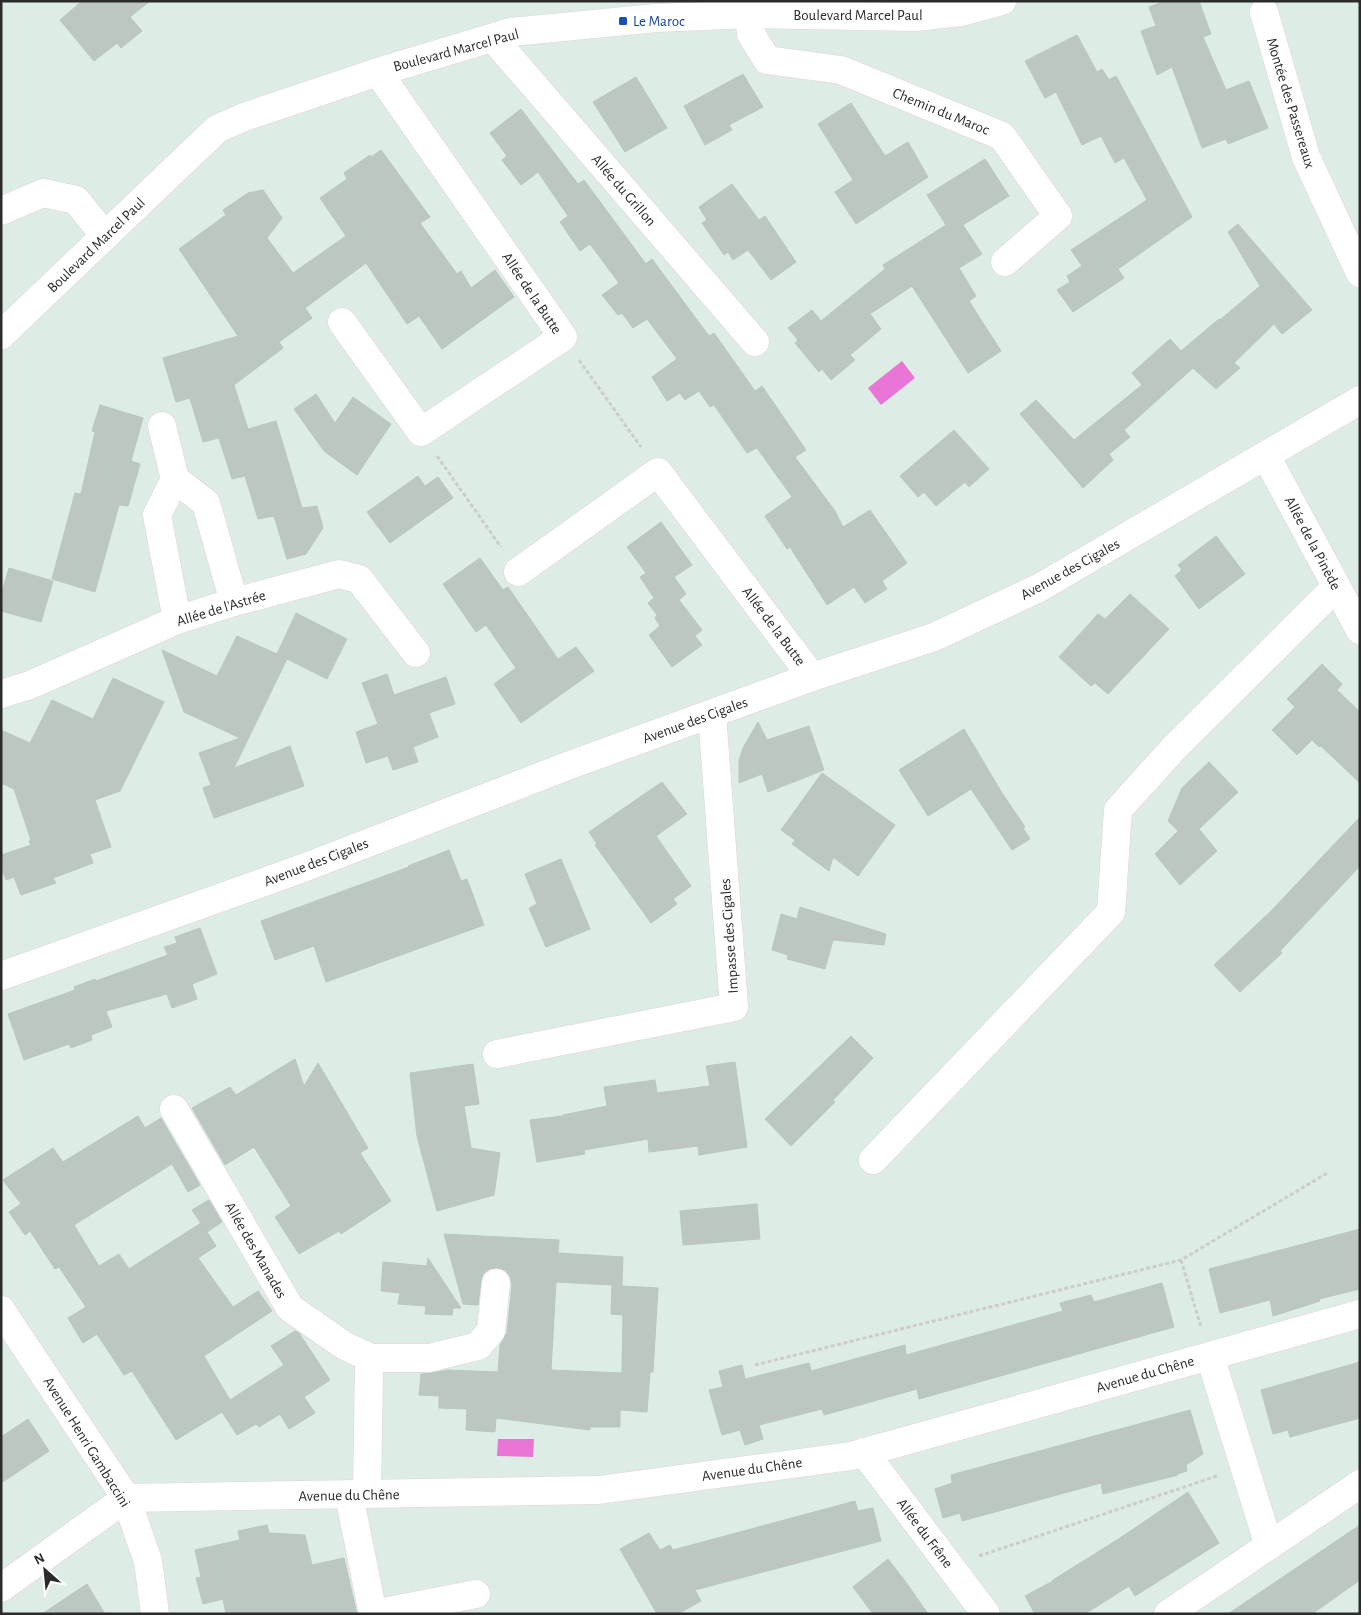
<svg xmlns="http://www.w3.org/2000/svg" width="1361" height="1615" font-family="'Alegreya Sans',sans-serif">
<style>
.water{fill:#e975d6}
.building{fill:#bdc7c1;stroke:#b7c7c0;fill-rule:evenodd}
.lines{fill:none;stroke-linecap:round;stroke-linejoin:round}
.minor-casing{stroke:#e2d3d7;stroke-width:29}
.path{stroke:#ccc;stroke-width:3;stroke-dasharray:4 2.5;stroke-linecap:butt}
.minor{stroke:#fff;stroke-width:28}
.transit-dot{fill:#1a4fb4;stroke:#fff;stroke-width:2}
.labels{text-anchor:middle;stroke-width:4.5;stroke-linejoin:round;paint-order:stroke}
.street-label{font-size:15px;fill:#2b2b2b;stroke:#fff}
.transit-label{font-size:15px;fill:#164399;stroke:#fff;text-anchor:start}
</style>
<rect width="100%" height="100%" fill="#ddece4"/>
<!-- water -->
<g class="water">
<polygon points="902,361 915,378 881,405 868,388"/>
<polygon points="498,1439 534,1439 533,1457 497,1456"/>
</g>
<!-- building -->
<g class="building">
<polygon points="82,1 150,1 130,17 142,31 121,48 117,43 94,61 60,20"/>
<polygon points="1165,1 1199,1 1211,34 1203,37 1226,90 1249,81 1268,128 1228,144 1226,139 1202,148 1172,67 1157,75 1141,31 1156,26 1149,7"/>
<polygon points="1077,35 1097,72 1102,69 1109,80 1116,76 1192,217 1118,269 1124,278 1073,312 1057,290 1070,282 1067,276 1082,266 1071,250 1147,200 1124,158 1115,163 1101,136 1082,145 1056,92 1045,98 1025,61"/>
<polygon points="743,74 763,107 729,125 732,130 705,145 684,106"/>
<polygon points="636,77 667,128 625,152 593,102"/>
<polygon points="851,103 885,156 908,142 928,177 856,224 835,192 853,180 818,124"/>
<polygon points="521,109 578,184 584,180 646,264 652,259 709,336 714,333 755,391 762,386 806,450 795,457 835,511 843,527 870,510 907,563 882,581 887,589 865,603 854,587 827,605 790,547 787,549 765,516 792,497 757,448 747,453 714,405 710,407 699,391 685,400 680,393 667,401 652,377 677,359 647,319 633,328 622,313 618,315 602,295 619,283 590,244 580,251 560,222 568,216 538,172 521,185 502,160 507,156 490,133"/>
<polygon points="381,150 430,217 420,223 457,274 461,271 471,288 495,270 514,297 442,349 419,316 407,324 366,263 305,308 312,318 279,342 283,348 234,385 248,429 276,421 302,508 317,506 321,520 323,528 306,554 287,559 274,516 258,519 245,476 232,479 219,438 203,442 190,398 176,402 163,358 238,336 179,249 226,215 223,210 248,193 263,190 282,218 267,238 293,273 346,236 320,198 347,179 344,173 370,155 371,157"/>
<polygon points="985,159 1009,196 963,225 982,254 959,268 976,296 969,301 1001,351 968,373 912,286 870,314 881,329 850,355 855,360 831,380 822,369 819,372 795,343 798,340 788,328 812,310 821,321 885,269 883,265 946,225 927,195"/>
<polygon points="732,184 759,220 765,216 796,262 771,280 748,250 733,260 728,252 724,255 702,223 707,220 699,207"/>
<polygon points="1238,224 1312,310 1282,334 1274,324 1234,363 1240,368 1216,389 1193,368 1124,430 1130,437 1109,454 1113,460 1083,488 1020,414 1036,400 1074,440 1142,385 1132,373 1170,339 1181,351 1219,319 1220,320 1260,286 1228,232"/>
<polygon points="316,394 335,423 353,397 391,424 357,475 324,451 294,409"/>
<polygon points="100,405 143,418 131,461 140,464 128,506 119,505 95,592 52,579 75,493 81,494 95,432 92,431"/>
<polygon points="954,430 989,469 969,487 965,482 936,506 924,492 918,497 900,476"/>
<polygon points="418,476 425,486 438,477 453,498 390,543 367,512"/>
<polygon points="661,522 692,565 674,577 686,594 679,600 702,630 695,636 702,645 672,667 649,635 660,626 655,618 657,615 648,603 654,598 640,577 646,573 627,547"/>
<polygon points="1216,536 1245,574 1199,609 1175,576 1182,570 1178,565"/>
<polygon points="480,558 503,590 508,587 558,659 576,647 594,671 521,723 494,684 516,668 486,625 476,632 443,584"/>
<polygon points="9,568 53,581 41,622 1,611 1,595"/>
<polygon points="1130,594 1169,629 1108,694 1095,683 1091,686 1059,657 1098,614 1105,619"/>
<polygon points="296,613 347,639 327,679 287,659 234,768 290,746 304,786 214,818 203,788 211,785 199,753 240,738 184,712 162,650 217,676 237,636 277,654"/>
<polygon points="1322,664 1342,684 1337,690 1360,712 1360,783 1321,746 1319,747 1312,740 1297,755 1272,730 1295,707 1287,699"/>
<polygon points="387,674 394,695 446,677 455,704 429,713 438,737 413,747 418,762 393,770 388,756 366,763 356,732 378,724 362,683"/>
<polygon points="113,678 164,702 120,791 95,800 111,847 90,854 93,863 53,878 56,883 21,895 14,877 6,880 1,866 1,855 31,845 29,841 31,840 14,789 1,783 1,730 30,743 52,700 93,719"/>
<polygon points="758,722 767,740 809,726 824,770 768,792 762,774 739,783 739,760 743,748"/>
<polygon points="964,729 1002,793 1025,827 1023,828 1030,839 1012,850 971,789 928,816 899,770"/>
<polygon points="1209,762 1238,792 1199,829 1217,851 1180,885 1155,854 1178,831 1168,821 1182,788"/>
<polygon points="822,773 895,825 858,876 833,857 829,871 792,844 795,840 781,830"/>
<polygon points="662,782 687,814 656,836 691,886 673,899 677,904 651,923 595,845 597,844 589,832"/>
<polygon points="1360,817 1360,866 1280,951 1282,953 1240,992 1214,965 1271,911"/>
<polygon points="449,850 461,881 467,879 484,925 326,982 314,946 275,960 261,921 409,867 408,866"/>
<polygon points="561,859 590,929 546,947 529,908 537,904 525,874"/>
<polygon points="800,907 886,934 884,945 833,940 825,969 787,959 788,955 772,950 781,914 797,919"/>
<polygon points="200,928 217,974 192,984 197,999 172,1008 167,994 106,1011 112,1027 91,1035 92,1040 71,1048 69,1044 24,1060 8,1014 75,990 74,987 95,979 96,981 168,955 164,947 177,943 175,937"/>
<polygon points="851,1036 873,1058 833,1100 835,1102 791,1146 765,1119"/>
<polygon points="295,1059 304,1086 318,1063 368,1148 360,1153 391,1201 341,1234 339,1231 299,1254 275,1217 291,1206 254,1147 225,1165 192,1108 230,1087 236,1095"/>
<polygon points="735,1062 747,1147 699,1155 698,1146 649,1152 648,1139 584,1150 585,1154 537,1162 530,1120 563,1116 563,1115 607,1106 604,1087 655,1080 657,1093 710,1086 706,1066"/>
<polygon points="473,1064 479,1104 464,1106 471,1148 500,1153 494,1195 437,1211 417,1136 410,1073"/>
<polygon points="138,1116 145,1128 161,1118 200,1185 188,1192 172,1164 74,1225 99,1266 119,1254 129,1269 201,1223 206,1231 192,1210 209,1200 222,1222 207,1232 216,1246 198,1258 233,1307 258,1291 272,1311 204,1356 230,1400 284,1365 271,1346 295,1331 299,1333 330,1380 304,1397 315,1413 289,1429 280,1414 259,1427 256,1424 237,1435 222,1412 176,1440 132,1371 124,1375 97,1334 83,1343 68,1318 86,1307 59,1267 55,1269 30,1231 25,1235 9,1212 21,1204 3,1180 53,1148 63,1162"/>
<polygon points="757,1204 760,1239 683,1245 680,1211"/>
<polygon points="1360,1229 1360,1289 1319,1299 1320,1301 1273,1316 1270,1300 1220,1313 1209,1269"/>
<path d="M444 1234 559 1240 558 1253 623 1257 622 1286 658 1288 653 1372H650L647 1412 620 1410V1427H590V1430L496 1418 495 1432 466 1430 467 1409 439 1408V1396L419 1395 421 1374 432 1373 448 1370 498 1372 500 1345 507 1333 512 1285 510 1276 505 1270 498 1268 489 1269 483 1274 481 1281 478 1305 463 1304ZM556 1282 612 1285 611 1314 623 1315 622 1373 551 1370Z"/>
<polygon points="428,1258 461,1308 453,1308 452,1315 425,1314 426,1306 398,1304 400,1293 381,1291 383,1262 427,1266"/>
<polygon points="1162,1283 1174,1327 919,1399 917,1389 824,1415 822,1409 759,1425 763,1439 745,1445 740,1430 722,1435 709,1390 723,1387 719,1371 742,1365 745,1379 809,1363 811,1371 905,1345 906,1355 1063,1311 1060,1303 1091,1295 1094,1302"/>
<polygon points="1360,1362 1360,1418 1290,1437 1288,1430 1273,1434 1261,1390"/>
<polygon points="1190,1410 1203,1454 1186,1465 1187,1471 1177,1474 1178,1475 1103,1494 1101,1483 962,1521 960,1513 943,1518 935,1489 952,1483 951,1475"/>
<polygon points="28,1419 49,1451 1,1483 1,1437"/>
<polygon points="1188,1492 1219,1543 1135,1596 1129,1586 1085,1614 1035,1614 1025,1596 1053,1581 1053,1580 1117,1540"/>
<polygon points="855,1501 858,1511 873,1508 881,1541 695,1590 701,1601 678,1614 657,1614 620,1549 649,1533 660,1550 670,1545 673,1550"/>
<polygon points="267,1525 269,1533 305,1535 312,1565 344,1558 357,1614 226,1614 223,1599 203,1604 196,1578 201,1577 195,1550 240,1540 238,1531"/>
<polygon points="1360,1525 1360,1580 1312,1614 1228,1614"/>
<polygon points="888,1559 908,1585 928,1614 873,1614 853,1587"/>
<polygon points="87,1584 105,1614 42,1614"/>
</g>
<g class="lines">
<!-- minor casing -->
<g class="minor-casing">
<g id="minor">
<polyline points="1264,12 1306,157 1360,273"/>
<polyline points="749,14 751,34 767,60 841,70 1002,136 1058,216 1005,262"/>
<polyline points="493,38 755,342"/>
<polyline points="1,211 43,193 76,200 105,236"/>
<polyline points="342,322 421,432 563,337 378,72"/>
<polyline points="1,335 217,129 244,117 378,72 511,32 656,18 749,14 915,17 961,12 1002,1"/>
<polyline points="162,426 175,479 157,515 177,620"/>
<polyline points="1266,456 1360,630"/>
<polyline points="175,479 206,503 234,602"/>
<polyline points="518,572 658,472 812,677"/>
<polyline points="1,694 30,685 177,620 234,602 339,574 359,579 416,653"/>
<polyline points="1,976 303,868 570,765 812,677 934,637 1039,588 1360,400"/>
<polyline points="497,1054 734,1007 712,714"/>
<polyline points="174,1109 290,1308 345,1346 371,1358 429,1358 478,1346 491,1331 496,1283"/>
<polyline points="873,1160 1111,912 1118,810 1173,749 1336,587"/>
<polyline points="1,1310 126,1498 148,1561 155,1614"/>
<polyline points="1210,1356 1269,1546"/>
<polyline points="864,1452 986,1614"/>
<polyline points="367,1494 369,1368 371,1358"/>
<polyline points="349,1495 373,1614"/>
<polyline points="1,1588 126,1498 599,1490 851,1456 1360,1314"/>
<polyline points="373,1614 476,1594"/>
<polyline points="1168,1614 1360,1484"/>
</g>
</g>
<!-- path -->
<g class="path">
<polyline points="579,360 641,447"/>
<polyline points="437,456 501,547"/>
<polyline points="1181,1260 1201,1327"/>
<polyline points="755,1365 1181,1260 1329,1172"/>
<polyline points="979,1556 1217,1476"/>
</g>
<!-- minor -->
<use href="#minor" class="minor"/>
</g>
<!-- markers -->
<rect class="transit-dot" x="618" y="16" width="10" height="10" rx="2.5"/>
<g class="labels">
<!-- street labels -->
<g class="street-label">
<text x="858" y="20">Boulevard Marcel Paul</text>
<text transform="translate(456 50) rotate(-15)" y="5">Boulevard Marcel Paul</text>
<text transform="translate(1291 103) rotate(73)" y="5">Montée des Passereaux</text>
<text transform="translate(941 111) rotate(22)" y="5">Chemin du Maroc</text>
<text transform="translate(624 190) rotate(49)" y="5">Allée du Grillon</text>
<text transform="translate(96 245) rotate(-44)" y="5">Boulevard Marcel Paul</text>
<text transform="translate(532 293) rotate(56)" y="5">Allée de la Butte</text>
<text transform="translate(1313 543) rotate(62)" y="5">Allée de la Pinède</text>
<text transform="translate(1070 569) rotate(-29)" y="5">Avenue des Cigales</text>
<text transform="translate(221 608) rotate(-17)" y="5">Allée de l'Astrée</text>
<text transform="translate(774 626) rotate(53)" y="5">Allée de la Butte</text>
<text transform="translate(695 720) rotate(-20)" y="5">Avenue des Cigales</text>
<text transform="translate(316 862) rotate(-21)" y="5">Avenue des Cigales</text>
<text transform="translate(729 936) rotate(-94)" y="5">Impasse des Cigales</text>
<text transform="translate(256 1250) rotate(60)" y="5">Allée des Manades</text>
<text transform="translate(1145 1374) rotate(-16)" y="5">Avenue du Chêne</text>
<text transform="translate(87 1442) rotate(58)" y="5">Avenue Henri Gambaccini</text>
<text transform="translate(752 1469) rotate(-8)" y="5">Avenue du Chêne</text>
<text transform="translate(349 1495) rotate(-1)" y="5">Avenue du Chêne</text>
<text transform="translate(925 1533) rotate(53)" y="5">Allée du Frêne</text>
</g>
<!-- transit labels -->
<g class="transit-label">
<text x="633" y="26">Le Maroc</text>
</g>
</g>
<!-- border -->
<rect width="1361" height="1615" fill="none" stroke="#2b2b2b" stroke-width="5"/>
<!-- north arrow -->
<g transform="translate(45 1570) rotate(333)" stroke="#ffffff" stroke-width="4" paint-order="stroke">
<path d="M0-4L9 19L0 12L-9 19Z" fill="#2b2b2b"/>
<text y="-8" font-size="14" font-weight="bold" text-anchor="middle" fill="#2b2b2b">N</text>
</g>
</svg>
